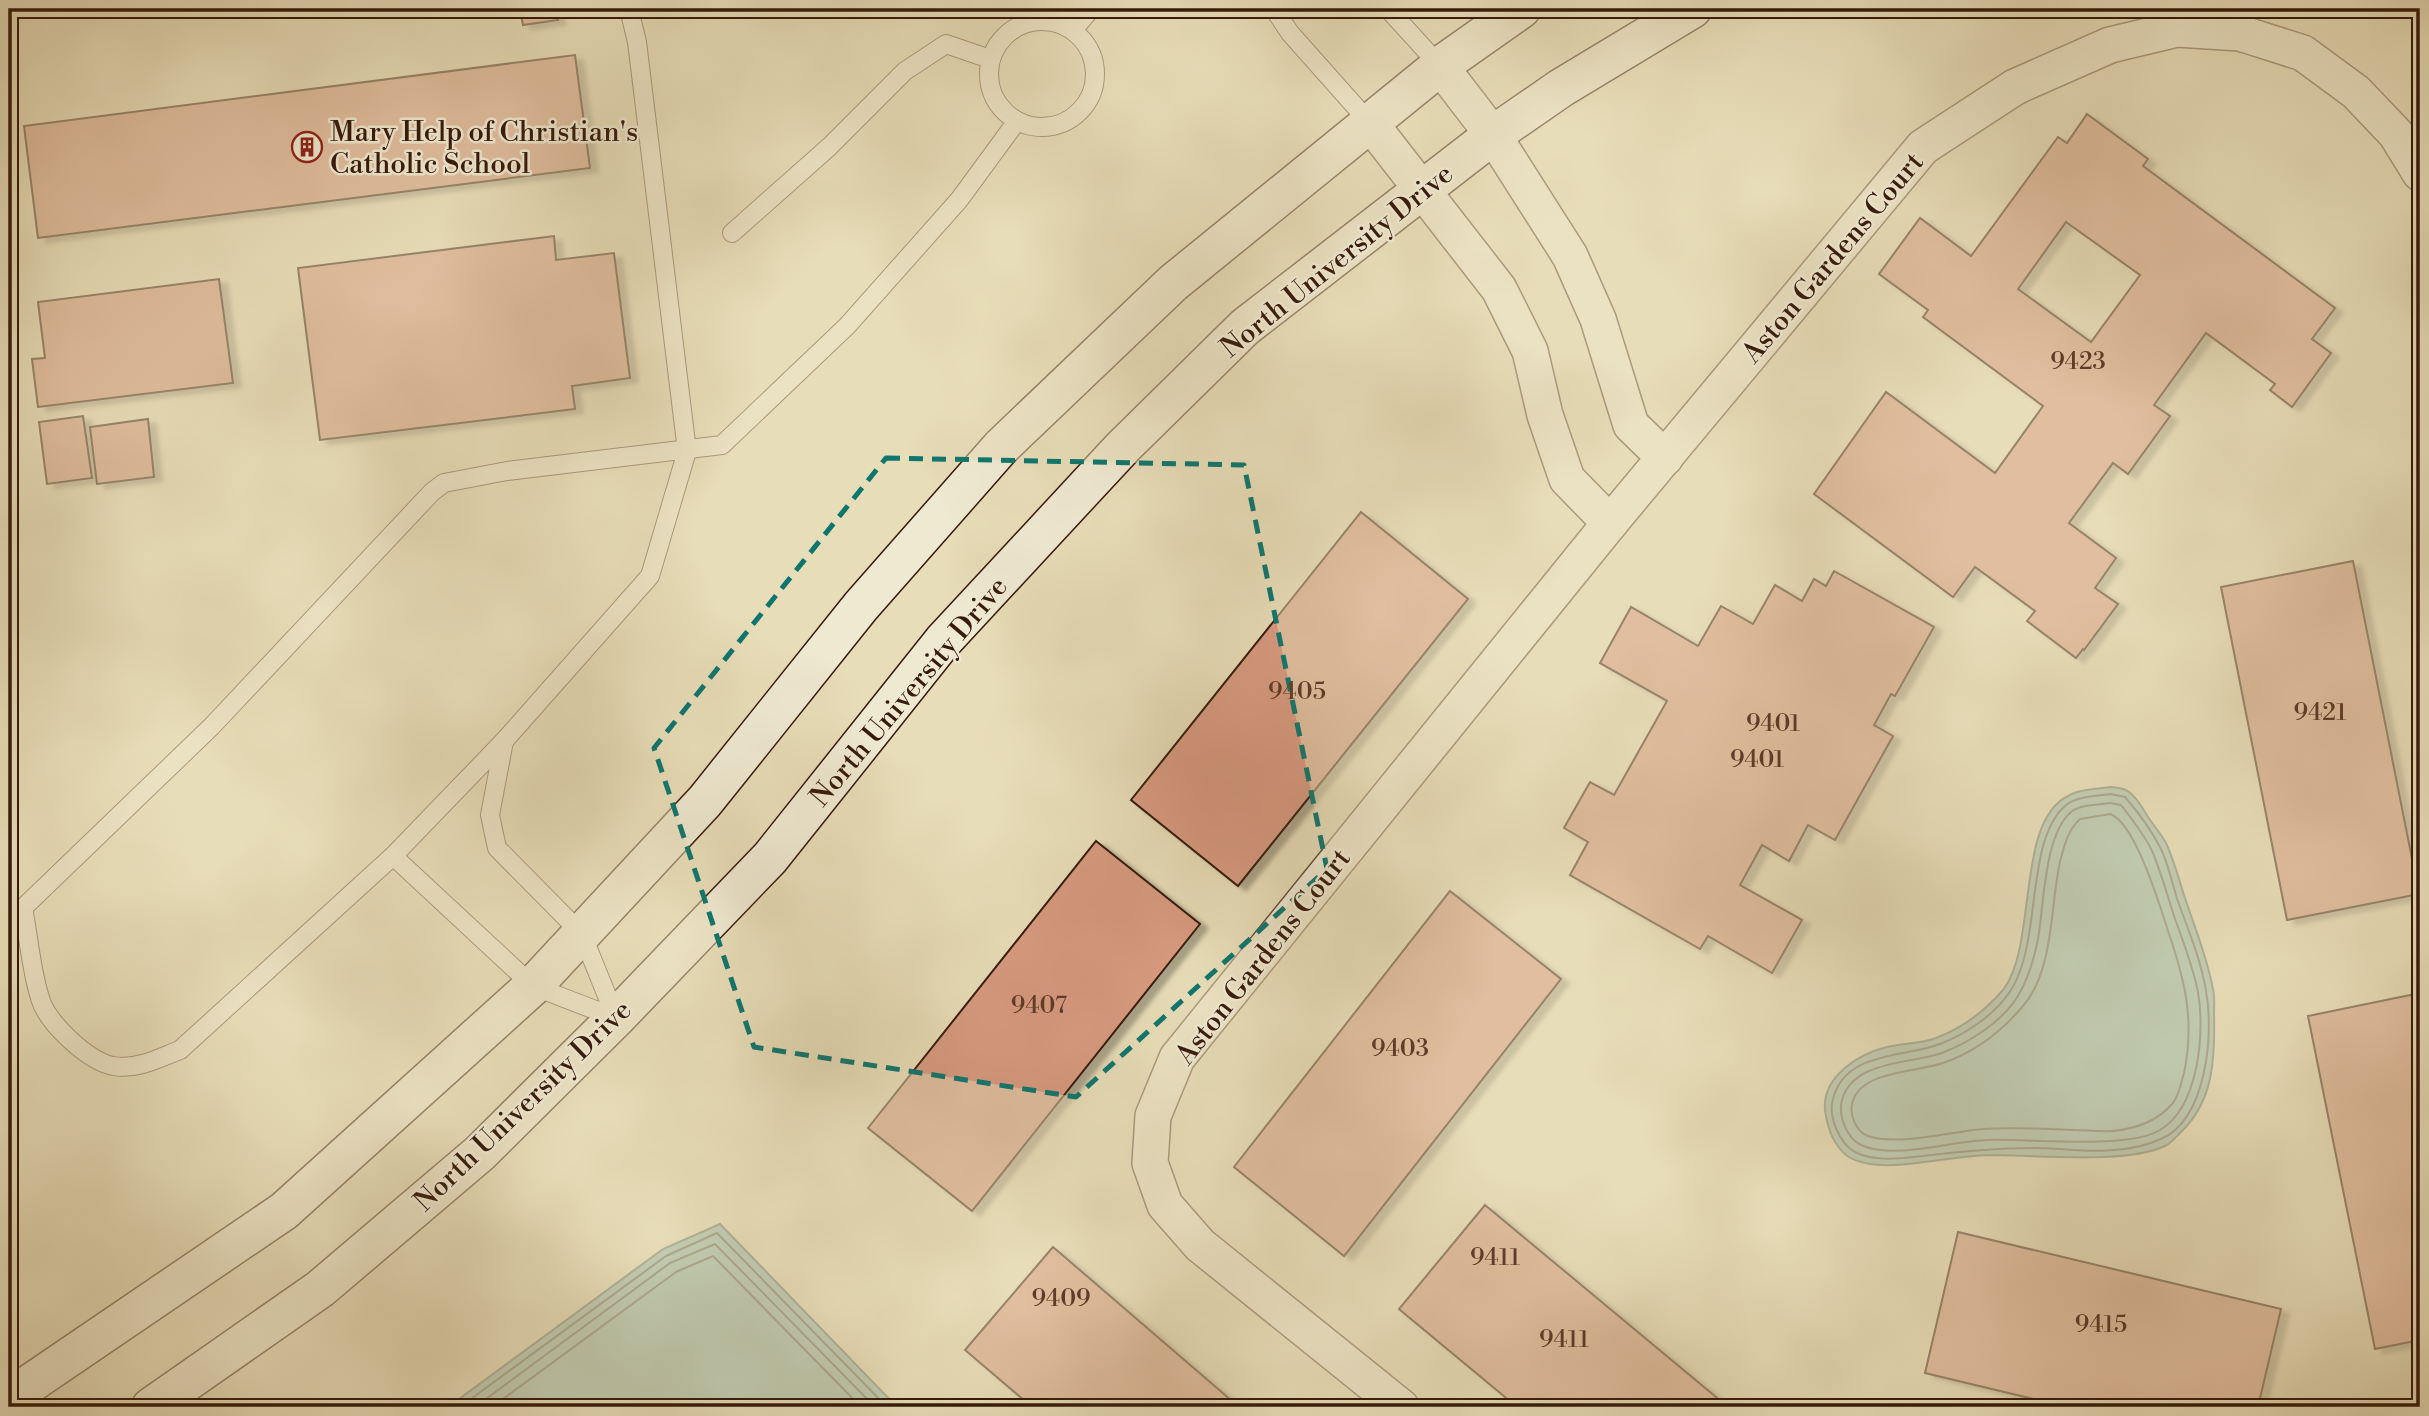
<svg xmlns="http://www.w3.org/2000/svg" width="2429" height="1416" font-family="'Libre Bodoni',serif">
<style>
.water{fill:#97bcaf;stroke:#707b6d;stroke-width:2}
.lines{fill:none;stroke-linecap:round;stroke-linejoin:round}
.shore{stroke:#666b5d;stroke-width:2}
.building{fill:#d79a80;stroke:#361a0b;stroke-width:2;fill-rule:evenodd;filter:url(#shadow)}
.service-casing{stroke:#624b36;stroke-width:20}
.minor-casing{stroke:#624b36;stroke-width:38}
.secondary-casing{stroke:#361a0b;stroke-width:41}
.service{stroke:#efe9d1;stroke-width:18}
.minor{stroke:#efe9d1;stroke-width:35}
.secondary{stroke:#efe9d1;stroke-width:38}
.marked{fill:none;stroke:#0f766e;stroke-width:5;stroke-dasharray:14 9;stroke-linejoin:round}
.labels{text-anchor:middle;stroke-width:5;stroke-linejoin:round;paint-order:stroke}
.number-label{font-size:24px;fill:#5e3a28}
.poi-label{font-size:28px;fill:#361a0b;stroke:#efe9d1;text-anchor:start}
.street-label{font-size:28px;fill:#361a0b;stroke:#efe9d1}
</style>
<defs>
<filter id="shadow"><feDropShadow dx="8" dy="4.5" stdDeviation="2" flood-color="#0004"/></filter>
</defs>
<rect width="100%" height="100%" fill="#e7ddb8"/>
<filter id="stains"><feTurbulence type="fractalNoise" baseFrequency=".00286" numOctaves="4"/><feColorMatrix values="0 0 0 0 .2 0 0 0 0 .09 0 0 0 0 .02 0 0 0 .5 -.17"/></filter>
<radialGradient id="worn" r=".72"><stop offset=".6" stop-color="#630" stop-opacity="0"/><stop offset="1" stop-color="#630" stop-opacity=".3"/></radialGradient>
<!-- water -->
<g class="water">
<path d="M2111 787C2117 788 2125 788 2129 792 2137 797 2143 809 2148 817 2154 826 2161 834 2166 843 2174 860 2179 880 2185 898 2195 928 2207 957 2213 989 2215 997 2214 1006 2214 1014 2215 1057 2214 1101 2181 1132 2177 1136 2172 1142 2167 1145 2128 1165 2036 1155 1990 1155 1963 1156 1935 1161 1908 1164 1889 1166 1862 1167 1846 1155 1833 1144 1827 1126 1825 1110 1822 1077 1858 1054 1887 1047 1903 1043 1920 1044 1936 1038 1962 1028 1985 1011 2003 990 2038 945 2015 822 2068 796 2080 789 2097 789 2111 787Z"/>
<polygon points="720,1224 897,1407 451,1407 455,1402 663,1249"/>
</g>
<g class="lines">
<!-- shore -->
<g class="shore">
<path d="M2111 794 2125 797C2138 812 2151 830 2160 847 2168 863 2172 882 2177 899 2188 929 2201 960 2206 991 2214 1033 2207 1119 2161 1139 2148 1145 2129 1149 2114 1150 2089 1153 2061 1148 2035 1148 1994 1148 1955 1152 1914 1157 1895 1159 1872 1161 1855 1152 1839 1143 1828 1116 1833 1099 1845 1051 1904 1058 1940 1044 1966 1034 1996 1014 2011 990 2042 942 2025 841 2065 806 2076 796 2097 796 2111 794Z"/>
<path d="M2110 803 2121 805C2132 819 2146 837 2153 853 2162 875 2168 898 2175 919 2184 943 2193 967 2198 992 2205 1032 2199 1107 2160 1130 2128 1150 2028 1138 1987 1140 1951 1141 1893 1160 1861 1145 1846 1138 1838 1114 1842 1100 1853 1060 1911 1064 1942 1053 1970 1042 2004 1021 2019 994 2029 977 2034 959 2038 939 2044 906 2044 835 2071 812 2081 804 2099 805 2110 803Z"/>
<path d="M2110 814C2135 822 2160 906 2168 931 2185 980 2195 1021 2184 1073 2181 1083 2179 1095 2173 1103 2157 1122 2136 1129 2112 1131 2099 1132 2086 1130 2074 1130 2044 1129 2013 1127 1983 1129 1949 1132 1904 1145 1871 1137 1856 1134 1847 1112 1854 1098 1866 1070 1921 1072 1946 1062 1976 1051 2002 1031 2023 1006 2054 971 2050 906 2060 862 2064 847 2067 831 2080 819Z"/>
<polyline points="460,1407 666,1256 717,1233 887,1407"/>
<polyline points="475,1407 670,1263 715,1244 875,1407"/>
<polyline points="492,1407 676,1272 713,1256 861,1407"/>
</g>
</g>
<!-- building -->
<g class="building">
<polygon points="520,9 556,9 558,20 523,25"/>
<polygon points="575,55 590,168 38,238 24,126"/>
<path d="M2087 114 2148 159 2143 166 2335 308 2312 339 2331 353 2292 407 2270 390 2275 384 2206 333 2154 405 2170 416 2128 474 2113 463 2069 523 2116 558 2095 588 2118 604 2084 650 2083 649 2076 658 2027 621 2035 611 1975 567 1953 597 1814 494 1886 392 1995 473 2043 406 1923 317 1928 310 1879 274 1920 218 1971 256 2058 137 2067 143ZM2066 222 2140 275 2091 342 2018 289Z"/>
<polygon points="554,236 556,260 614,253 630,378 572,386 575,409 320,440 298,268"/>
<polygon points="219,279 233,383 38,407 32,359 45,358 38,302"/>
<polygon points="83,416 92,478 47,484 39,422"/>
<polygon points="148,419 154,477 97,484 90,427"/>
<polygon points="1361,512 1468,599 1238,886 1131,800"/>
<polygon points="2353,561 2419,894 2287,920 2221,587"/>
<polygon points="1834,571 1934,627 1895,696 1891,694 1874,725 1893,736 1835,840 1808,825 1789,861 1762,845 1740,885 1802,920 1772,973 1708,936 1700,949 1570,875 1588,842 1564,828 1590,782 1614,795 1667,701 1600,663 1631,607 1698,646 1721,606 1753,624 1775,585 1802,601 1814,579 1826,586"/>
<polygon points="1096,841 1200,924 972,1211 868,1128"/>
<polygon points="1450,891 1561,979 1344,1256 1234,1167"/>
<polygon points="2420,993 2420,1340 2375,1349 2308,1016"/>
<polygon points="1485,1205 1728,1407 1517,1407 1399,1309"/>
<polygon points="1958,1232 2281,1309 2258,1407 2067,1407 1925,1373"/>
<polygon points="1053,1247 1239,1407 1032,1407 965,1350"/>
</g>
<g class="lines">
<!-- service casing -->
<g class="service-casing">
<g id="service">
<path d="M629 9 637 42 687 451 650 576 504 741 393 856 180 1050C159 1058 137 1070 113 1066 88 1061 47 1023 40 998 31 970 29 938 23 908L212 726 432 492 444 483 507 471 722 445 847 326 959 200 1017 121"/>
<polyline points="1274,9 1290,33 1370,123"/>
<polyline points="1388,9 1440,66"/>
<circle cx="1042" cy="74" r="53"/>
<polyline points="1073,30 1091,9"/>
<polyline points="732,233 829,147 905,71 946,44 990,59"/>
<polyline points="504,741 490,815 497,848 582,934 616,1018"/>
<polyline points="393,856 533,986 616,1018"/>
</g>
</g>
<!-- minor casing -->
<g class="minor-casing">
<g id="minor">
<polyline points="1440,66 1493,135 1570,256 1598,319 1631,425 1665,458"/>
<polyline points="1370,123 1499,289 1530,351 1545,415 1567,479 1610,523"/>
<polyline points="1401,1407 1200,1245 1165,1205 1150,1163 1153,1116 1177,1058 1610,523 1923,147 2015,87 2110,45 2177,29 2240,33 2303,53 2356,92 2396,134 2420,173"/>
</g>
</g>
<!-- secondary casing -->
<g class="secondary-casing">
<g id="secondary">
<polyline points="9,1398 284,1211 533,986 705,801 861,606 1001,447 1173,283 1440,66 1521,9"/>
<polyline points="151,1407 320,1289 480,1153 616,1018 770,858 943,641 1123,447 1245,327 1493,135 1561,88 1692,9"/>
</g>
</g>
<!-- service -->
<use href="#service" class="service"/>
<!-- minor -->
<use href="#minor" class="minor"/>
<!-- secondary -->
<use href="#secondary" class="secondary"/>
</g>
<!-- marked area -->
<path d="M0 0H2429V1416H0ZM886 458 1244 465 1327 869 1076 1097 754 1047 654 748Z" fill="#e7ddb8" fill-opacity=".55" fill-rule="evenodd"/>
<path class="marked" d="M886 458 1244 465 1327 869 1076 1097 754 1047 654 748Z"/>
<!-- icons -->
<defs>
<g id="building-ring" transform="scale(1.575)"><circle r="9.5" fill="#efe9d1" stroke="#8f2418" stroke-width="1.5"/><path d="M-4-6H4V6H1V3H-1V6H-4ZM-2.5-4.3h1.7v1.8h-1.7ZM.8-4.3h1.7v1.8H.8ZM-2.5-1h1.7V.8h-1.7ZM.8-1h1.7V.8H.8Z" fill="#8f2418"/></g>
</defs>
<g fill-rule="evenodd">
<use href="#building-ring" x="307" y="147"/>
</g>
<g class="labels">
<!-- number labels -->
<g class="number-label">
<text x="2078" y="369">9423</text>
<text x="1297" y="699">9405</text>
<text x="2320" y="720">9421</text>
<text x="1773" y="731">9401</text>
<text x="1757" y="767">9401</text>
<text x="1039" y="1013">9407</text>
<text x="1400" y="1056">9403</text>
<text x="1495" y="1265">9411</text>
<text x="1061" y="1306">9409</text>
<text x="2101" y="1332">9415</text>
<text x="1564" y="1347">9411</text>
</g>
<!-- poi labels -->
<g class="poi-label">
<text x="330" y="141">Mary Help of Christian's<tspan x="330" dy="32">Catholic School</tspan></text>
</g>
<!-- street labels -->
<g class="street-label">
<text transform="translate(1832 257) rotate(-50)" y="10">Aston Gardens Court</text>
<text transform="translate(1336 260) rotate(-39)" y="10">North University Drive</text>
<text transform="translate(908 691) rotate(-50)" y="10">North University Drive</text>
<text transform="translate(1262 956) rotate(-52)" y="10">Aston Gardens Court</text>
<text transform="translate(522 1105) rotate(-44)" y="10">North University Drive</text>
</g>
</g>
<!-- margin -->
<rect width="2429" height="1416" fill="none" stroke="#e7ddb8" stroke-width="35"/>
<rect x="10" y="10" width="2408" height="1395" fill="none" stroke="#361a0b" stroke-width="3.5"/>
<rect x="18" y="18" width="2394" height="1381" fill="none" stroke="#361a0b" stroke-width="2"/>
<rect width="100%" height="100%" filter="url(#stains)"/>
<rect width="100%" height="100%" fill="url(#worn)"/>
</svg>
